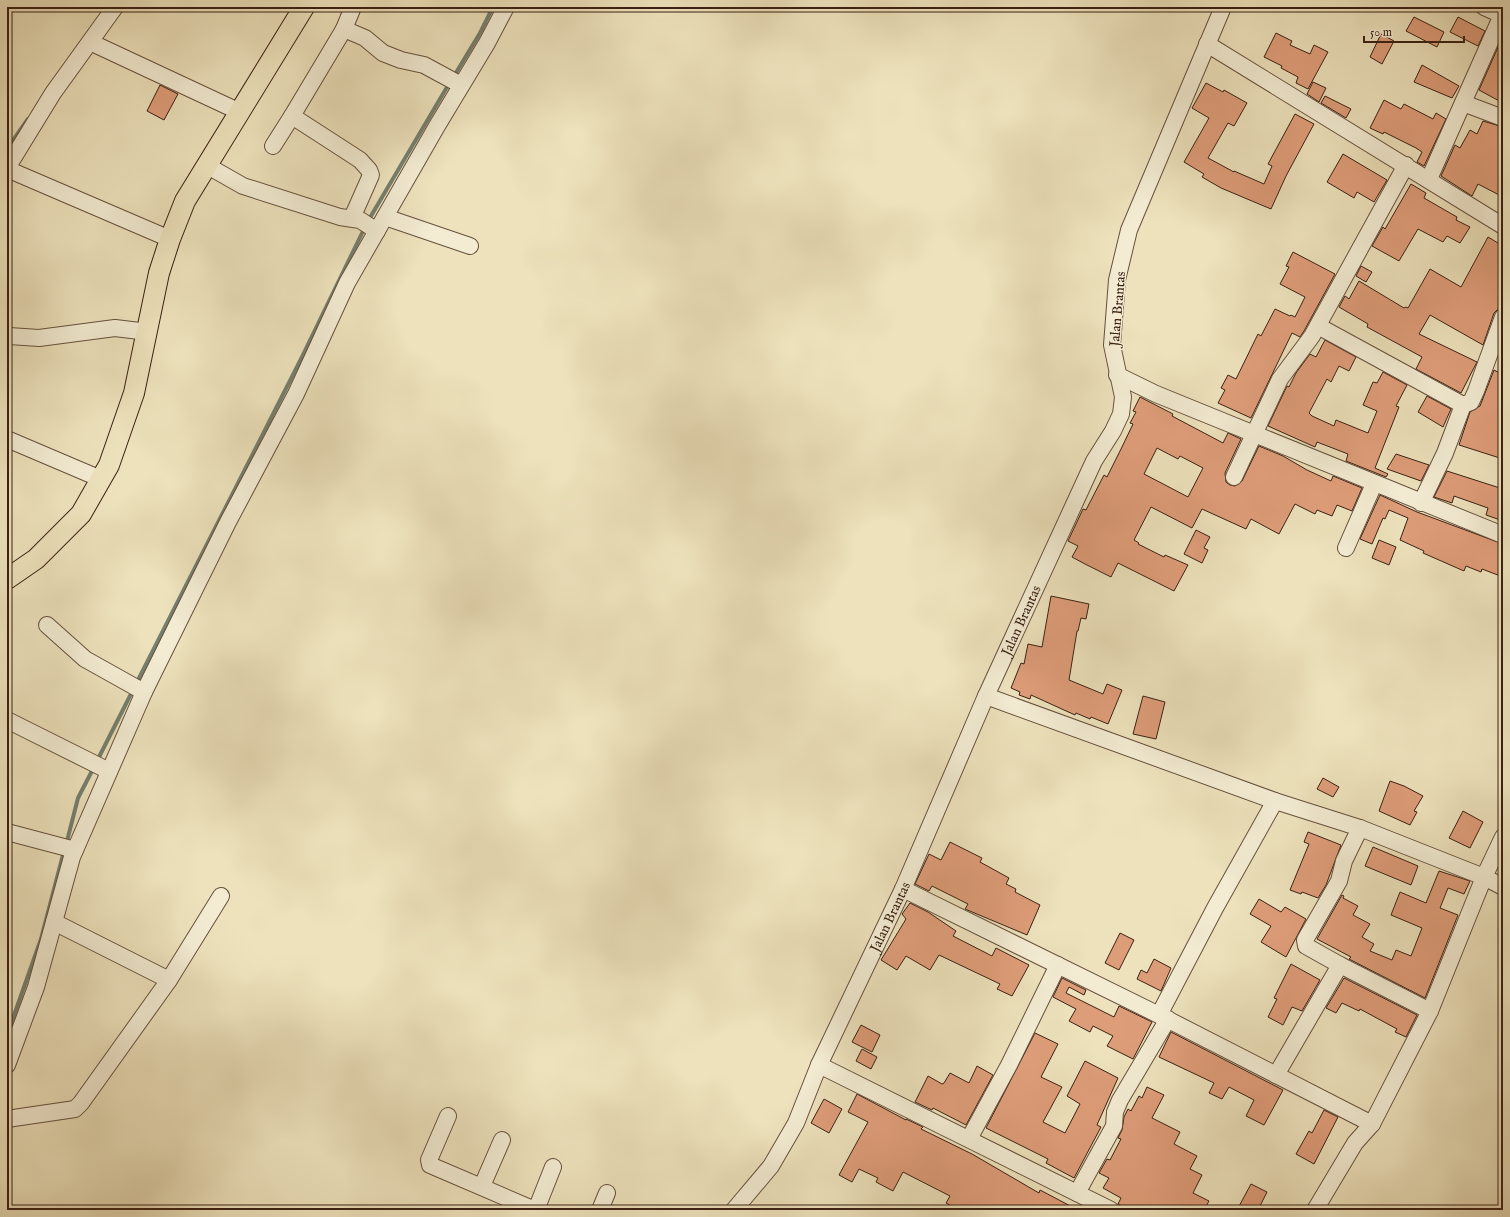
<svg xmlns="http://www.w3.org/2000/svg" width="1510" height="1217" font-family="'IM FELL English',serif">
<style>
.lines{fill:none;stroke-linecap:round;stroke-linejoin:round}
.stream{stroke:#747f6e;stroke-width:4}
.building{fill:#de9d79;stroke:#3a2013;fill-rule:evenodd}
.minor-casing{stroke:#67503d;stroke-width:18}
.major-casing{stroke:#3a2013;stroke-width:22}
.minor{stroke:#f3ecd3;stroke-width:16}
.major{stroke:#ede2bc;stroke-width:20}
.labels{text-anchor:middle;stroke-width:3;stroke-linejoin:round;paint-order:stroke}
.street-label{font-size:14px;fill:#3a2013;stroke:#f3ecd3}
</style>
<rect width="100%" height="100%" fill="#ede2bc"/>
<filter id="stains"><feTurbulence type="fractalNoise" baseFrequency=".005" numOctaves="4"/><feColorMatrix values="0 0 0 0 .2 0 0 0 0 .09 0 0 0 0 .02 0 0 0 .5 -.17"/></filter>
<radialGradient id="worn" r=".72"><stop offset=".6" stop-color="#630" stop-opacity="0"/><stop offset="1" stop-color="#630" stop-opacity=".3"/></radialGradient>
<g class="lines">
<!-- stream -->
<g class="stream">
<polyline points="454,76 480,33 493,7"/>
<polyline points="7,149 28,119"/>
<polyline points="368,221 450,82"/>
<polyline points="136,684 302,357 365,227"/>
<polyline points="97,761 133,690"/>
<polyline points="66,845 78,798 94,767"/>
<polyline points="7,1035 41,939 64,851"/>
</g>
</g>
<!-- building -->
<g class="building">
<polygon points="1414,17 1444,32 1437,47 1406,31"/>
<polygon points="1458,17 1485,31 1478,46 1450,32"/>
<polygon points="1276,33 1292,41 1290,45 1310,54 1314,45 1328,52 1308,89 1296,83 1298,77 1281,68 1282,66 1264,57"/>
<polygon points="1381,34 1394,41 1382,64 1370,57"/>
<polygon points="1503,36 1503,103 1479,90"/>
<polygon points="1422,65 1459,86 1452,98 1414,82"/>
<polygon points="1313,82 1326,88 1319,102 1307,94"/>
<polygon points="1206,83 1223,92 1224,90 1247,103 1234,126 1228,123 1208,158 1234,172 1234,171 1264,184 1272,166 1268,164 1295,114 1314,124 1286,176 1271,209 1221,188 1202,177 1204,174 1184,162 1209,118 1192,108"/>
<polygon points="160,85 178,94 164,120 147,111"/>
<polygon points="1325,96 1351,109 1346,118 1321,103"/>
<polygon points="1384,100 1401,109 1404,104 1433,119 1436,113 1446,119 1424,166 1417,162 1422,152 1416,148 1384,132 1383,134 1370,128"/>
<polygon points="1483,121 1503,127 1503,197 1478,184 1472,196 1441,176 1455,145 1460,148 1470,130 1477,134"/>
<polygon points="1343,154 1387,180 1374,202 1357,192 1354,198 1327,182"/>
<polygon points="1411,184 1426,193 1424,198 1457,217 1456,220 1470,227 1460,243 1447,236 1443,242 1418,229 1399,261 1372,246 1383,227 1385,229"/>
<polygon points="1488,237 1503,246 1503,308 1497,310 1494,313 1483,345 1430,315 1419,334 1477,362 1461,393 1416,369 1422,357 1367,327 1368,324 1339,307 1345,296 1349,299 1359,281 1404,308 1406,307 1408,308 1430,269 1461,287"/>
<polygon points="1293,252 1335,274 1304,331 1300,337 1292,333 1251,418 1218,403 1225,390 1221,388 1228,375 1236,379 1258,334 1261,336 1275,309 1290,316 1291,315 1295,317 1305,297 1280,284 1289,267 1286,266"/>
<polygon points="1361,266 1372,272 1366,282 1356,276"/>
<polygon points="1325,340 1356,357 1349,371 1339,366 1331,382 1327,379 1309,413 1312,416 1334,426 1336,420 1368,433 1377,411 1363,405 1373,382 1377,383 1383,372 1407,385 1396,406 1399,407 1375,468 1388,474 1386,477 1346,461 1348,454 1317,442 1315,447 1268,426 1287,386 1289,387 1296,373 1310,354 1316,357"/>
<polygon points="1494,370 1503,375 1503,459 1459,445 1470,412 1480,406"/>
<polygon points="1427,396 1451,409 1443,427 1418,412"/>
<path d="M1140 397 1173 414 1172 416 1223 443 1228 433 1241 439 1225 473 1226 482 1230 485 1235 486 1242 481 1259 446 1283 456 1307 470 1331 481 1333 476 1362 488 1352 511 1337 505 1332 516 1317 510 1315 514 1295 504 1279 534 1251 519 1246 529 1202 509 1192 528 1151 507 1134 540 1139 543 1138 544 1164 557 1165 555 1188 565 1174 591 1118 563 1111 577 1085 564 1072 557 1078 546 1068 541 1083 509 1086 510 1104 475 1107 477 1121 449 1133 424 1130 423 1136 412 1133 411ZM1157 448 1178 459 1180 456 1203 468 1188 497 1144 474Z"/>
<polygon points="1396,454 1429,465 1421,481 1387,469"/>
<polygon points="1447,471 1503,489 1503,521 1486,515 1488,508 1454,496 1452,503 1434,497"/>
<polygon points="1380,495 1417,512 1503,544 1503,577 1482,569 1481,572 1466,566 1464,571 1423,553 1424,551 1400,540 1408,518 1389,510 1385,519 1383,518 1372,544 1360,539"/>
<polygon points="1196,530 1210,537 1204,548 1208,550 1202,563 1184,554"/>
<polygon points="1379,540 1396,547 1389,565 1372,558"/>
<polygon points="1051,596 1089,604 1086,619 1081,618 1078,631 1077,631 1069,680 1103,694 1107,684 1122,690 1108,724 1091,717 1090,719 1076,713 1075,715 1031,695 1030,699 1019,695 1020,692 1011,688 1021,663 1024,664 1028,644 1042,647"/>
<polygon points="1143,696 1165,702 1156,739 1133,734"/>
<polygon points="1323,778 1339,787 1333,797 1317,789"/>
<polygon points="1390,781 1404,786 1423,796 1414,811 1417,812 1410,825 1379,811"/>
<polygon points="1463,811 1483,822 1470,848 1449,838"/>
<polygon points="1308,832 1341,845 1326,885 1318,898 1302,892 1301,894 1290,890 1309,844 1304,842"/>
<polygon points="950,842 982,858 980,862 1009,878 1006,884 1016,889 1015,892 1040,905 1027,935 965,909 968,904 932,886 929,891 915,884 929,854 941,860"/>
<polygon points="1373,847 1418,866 1411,885 1365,866"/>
<polygon points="1439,871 1470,881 1464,894 1448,888 1440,908 1458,915 1425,998 1349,959 1351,957 1317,939 1342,895 1344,896 1343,898 1358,906 1353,915 1370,924 1362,937 1374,944 1370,951 1392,960 1396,950 1411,956 1422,928 1391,915 1400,892 1426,903"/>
<polygon points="1259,899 1281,912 1285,907 1306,919 1286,957 1261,942 1271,926 1250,914"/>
<polygon points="910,903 928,912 956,931 953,936 992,956 996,948 1029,965 1012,996 997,989 1000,984 939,955 930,970 906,956 897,970 881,960 906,919 902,914"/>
<polygon points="1120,933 1134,940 1119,970 1105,963"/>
<polygon points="1154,959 1171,968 1161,991 1137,979 1141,970 1147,973"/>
<polygon points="1291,964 1320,980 1302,1011 1292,1007 1283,1025 1268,1017 1277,999 1274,998"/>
<polygon points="1062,978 1086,990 1084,995 1069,987 1066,993 1114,1017 1119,1006 1152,1022 1133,1059 1107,1046 1113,1036 1093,1026 1090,1032 1069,1021 1076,1009 1053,997"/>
<polygon points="1344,978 1417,1015 1406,1037 1395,1032 1397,1029 1360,1009 1359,1011 1342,1003 1336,1013 1326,1008"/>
<polygon points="861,1025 880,1035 872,1052 852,1042"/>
<polygon points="1171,1032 1283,1090 1264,1125 1246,1116 1254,1100 1229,1087 1222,1099 1209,1093 1214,1083 1159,1057"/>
<polygon points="1035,1033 1058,1044 1041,1077 1062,1087 1043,1122 1065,1133 1080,1104 1067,1096 1085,1061 1118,1078 1097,1125 1101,1127 1074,1178 1046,1163 1048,1159 986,1128"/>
<polygon points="862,1049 877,1057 871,1069 856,1061"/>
<polygon points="977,1066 993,1075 966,1125 933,1108 932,1110 915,1102 928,1076 942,1084 944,1083 950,1073 969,1083"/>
<polygon points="1147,1087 1164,1095 1152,1118 1180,1132 1174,1144 1197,1156 1190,1169 1202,1175 1193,1193 1209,1201 1204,1210 1129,1210 1118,1204 1121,1198 1103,1188 1109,1178 1099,1173 1107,1159 1110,1160 1121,1139 1118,1138 1122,1130 1124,1117 1128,1109 1131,1111 1139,1096 1142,1098"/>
<polygon points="857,1094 906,1120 906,1119 923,1127 921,1129 972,1154 1039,1193 1040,1190 1078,1210 959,1210 946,1203 950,1196 903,1172 893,1191 876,1182 878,1178 859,1169 852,1182 839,1175 868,1122 848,1112"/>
<polygon points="824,1099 842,1109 829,1133 811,1123"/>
<polygon points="1324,1110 1338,1117 1314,1164 1296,1154 1309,1131 1312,1133"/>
<polygon points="1251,1184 1267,1192 1258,1210 1237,1210"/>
</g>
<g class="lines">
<!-- minor casing -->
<g class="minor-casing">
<g id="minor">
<polyline points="353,7 344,29 365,38 383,53 401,60 424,65 461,85"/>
<polyline points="1484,7 1502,15 1503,13"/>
<polyline points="90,42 240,112"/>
<polyline points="1207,44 1503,226"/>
<polyline points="1463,103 1503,118"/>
<polyline points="292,116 344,29"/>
<polyline points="273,146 292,116 360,160 369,170 371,175 352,218"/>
<polyline points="206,165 243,186 340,217 360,220 377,231"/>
<polyline points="7,168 53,93 115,7"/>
<polyline points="7,169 170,239"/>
<polyline points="1429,179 1502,15"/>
<polyline points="385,217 470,246"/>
<polyline points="1318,326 1463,405 1471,402 1476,391 1503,317"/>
<polyline points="9,336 39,338 115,328 148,332"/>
<polyline points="1117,375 1156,394 1503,535"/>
<polyline points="7,439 101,479"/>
<polyline points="1234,477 1280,379 1312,336 1406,165"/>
<polyline points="1421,503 1445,453 1463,405"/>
<polyline points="1346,548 1374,484"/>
<polyline points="47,625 85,659 144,692"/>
<polyline points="986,696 1275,801 1360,828 1484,877 1503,887"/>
<polyline points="7,720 109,771"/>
<polyline points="1360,828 1344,861 1339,881 1305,940 1306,946 1340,965 1430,1011"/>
<polyline points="7,832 75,850"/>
<polyline points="903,889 1159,1015 1372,1124"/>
<polyline points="54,922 169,980"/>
<polyline points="1159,1015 1215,908 1275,801"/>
<polyline points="7,1065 36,987 72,857 144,692 228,522 296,394 347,283 437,126 487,43 506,7"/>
<polyline points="819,1065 1111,1210"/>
<polyline points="1276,1075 1340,965"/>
<polyline points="448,1116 429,1160 430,1165 535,1210"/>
<polyline points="7,1119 75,1109 81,1103 169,980 221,896"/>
<polyline points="969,1139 1009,1065 1058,965"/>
<polyline points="482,1186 502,1140"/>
<polyline points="1077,1193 1114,1126 1115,1112 1120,1100 1168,1019"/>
<polyline points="536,1210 553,1167"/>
<polyline points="600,1210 607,1193"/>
<path id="s1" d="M734 1210 771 1166 796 1123 819 1065 903 889 986 696 1094 461 1113 431 1121 414 1123 397 1112 345 1117 280 1129 230 1223 7"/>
<polyline points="1315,1210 1355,1143 1372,1124 1430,1011 1484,877 1503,837"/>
</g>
</g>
<!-- major casing -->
<g class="major-casing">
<polyline id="major" points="7,579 36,559 81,514 109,465 134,393 159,273 170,239 185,201 304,7"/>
</g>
<!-- minor -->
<use href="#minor" class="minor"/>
<!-- major -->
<use href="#major" class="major"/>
</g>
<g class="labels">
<!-- street labels -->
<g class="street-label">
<text transform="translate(1117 309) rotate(-85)" y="5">Jalan Brantas</text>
<text dy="5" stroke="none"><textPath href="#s1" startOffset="658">Jalan Brantas</textPath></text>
<text dy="5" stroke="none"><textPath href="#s1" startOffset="334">Jalan Brantas</textPath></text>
</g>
</g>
<!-- margin -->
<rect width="1510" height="1217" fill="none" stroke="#ede2bc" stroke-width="24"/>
<rect x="8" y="8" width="1494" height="1201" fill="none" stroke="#3a2013" stroke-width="2"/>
<rect x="12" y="12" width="1486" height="1193" fill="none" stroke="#3a2013"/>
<!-- scale -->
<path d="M1364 36v6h100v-6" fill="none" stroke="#3a2013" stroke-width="2"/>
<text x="1370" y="36" font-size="12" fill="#3a2013" stroke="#f3ecd3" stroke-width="3" paint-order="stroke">50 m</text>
<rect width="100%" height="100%" filter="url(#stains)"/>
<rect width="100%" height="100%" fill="url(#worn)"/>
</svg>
